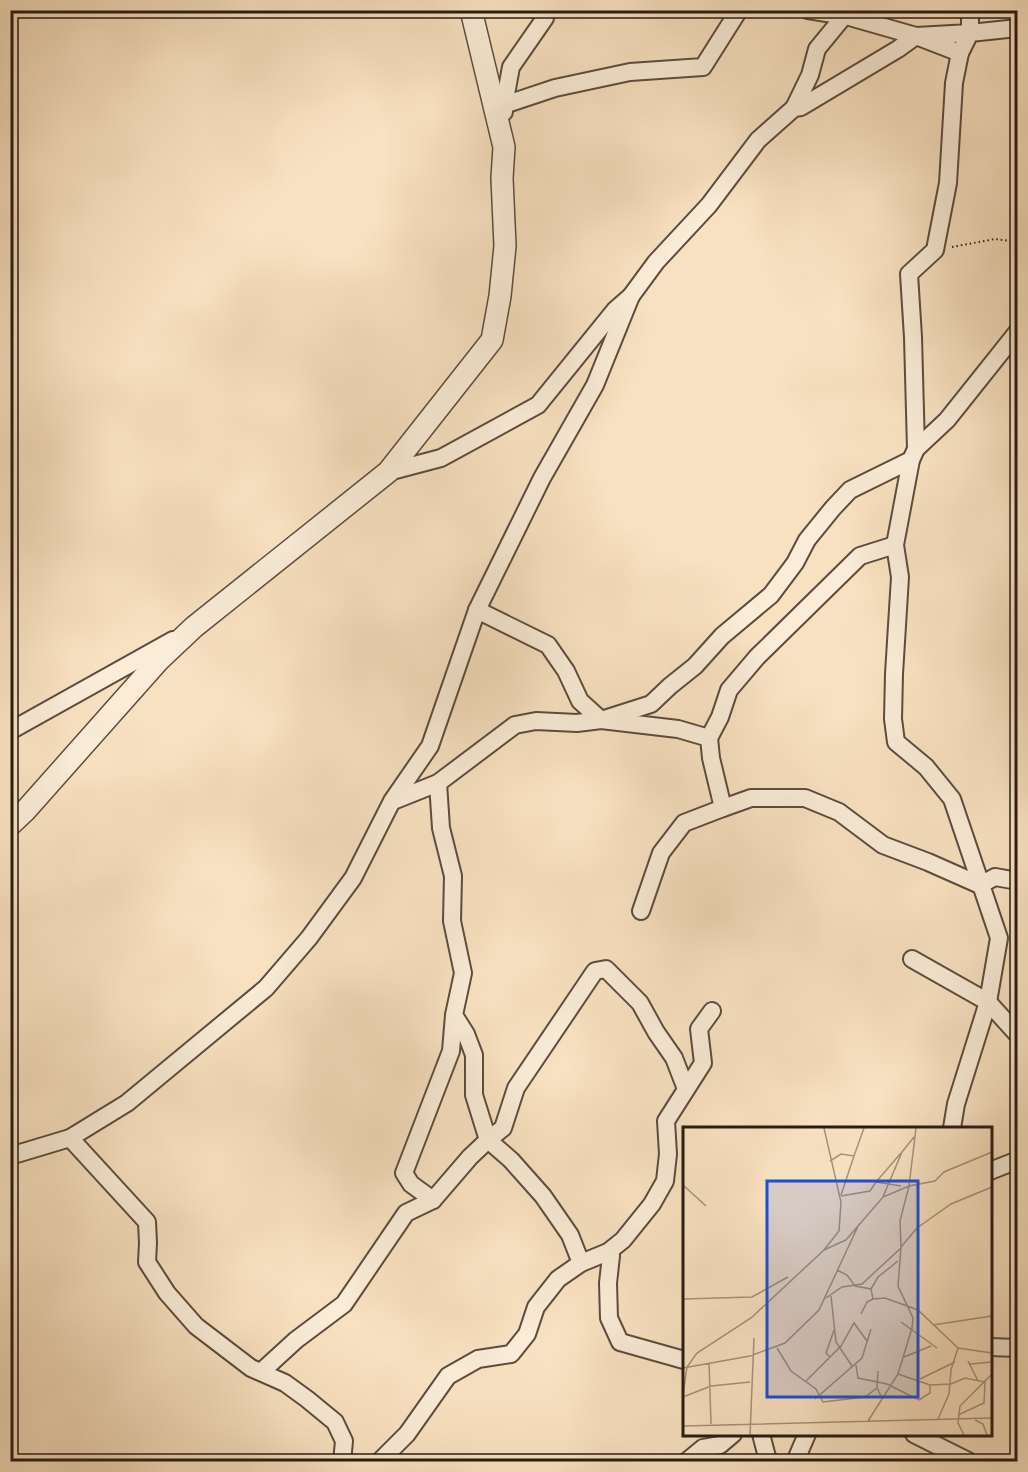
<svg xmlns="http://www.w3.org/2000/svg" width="1028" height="1472" font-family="'IM FELL Great Primer',serif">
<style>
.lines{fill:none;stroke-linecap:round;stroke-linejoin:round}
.minor-casing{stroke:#5c4c3f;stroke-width:20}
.tertiary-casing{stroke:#5c4c3f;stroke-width:24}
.path{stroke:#281b14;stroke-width:2;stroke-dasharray:1.5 3;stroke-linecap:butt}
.minor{stroke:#faecd7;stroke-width:16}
.tertiary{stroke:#faecd7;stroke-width:21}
.inset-road{fill:none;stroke:#a5927c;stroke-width:1.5}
.view{fill:#1d4ed8;fill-opacity:0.15;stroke:#1d4ed8;stroke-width:3}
.inset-edge{fill:none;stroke:#281b14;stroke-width:3}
</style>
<rect width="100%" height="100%" fill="#f8e1c1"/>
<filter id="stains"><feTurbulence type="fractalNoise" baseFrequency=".00333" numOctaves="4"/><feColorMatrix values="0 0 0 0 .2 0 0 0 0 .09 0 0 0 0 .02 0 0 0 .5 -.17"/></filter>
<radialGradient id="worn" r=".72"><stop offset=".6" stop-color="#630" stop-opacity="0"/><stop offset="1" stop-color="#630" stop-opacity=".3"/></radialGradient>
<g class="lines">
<!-- minor casing -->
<g class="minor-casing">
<g id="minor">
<polyline points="808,10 846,16 916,36 960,53"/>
<polyline points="504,105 555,88 630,72 703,67 739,10"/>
<polyline points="794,108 810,75 817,49 849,10"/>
<polyline points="504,112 504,105 511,67 545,18 546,10"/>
<polyline points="916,449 913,337 909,274 935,250 948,183 954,83 960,53 970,33 1018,28"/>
<polyline points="388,472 441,458 538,405 615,310 631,296 656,262 709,205 758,140 794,108 801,107 898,49 916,36 970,33 970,10"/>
<polyline points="477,610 548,645 566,671 580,701 601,720 678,729 709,738 711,758 723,808 684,823 661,853 641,911"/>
<polyline points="10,731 173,640"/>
<polyline points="709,738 720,717 729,690 757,657 860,556 895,545"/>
<polyline points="438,783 441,828 453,876 452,921 463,973 454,1015 466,1034 474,1055 474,1095 488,1140 511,1160 543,1196 570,1235 581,1263"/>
<polyline points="393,801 438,783 515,725 536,721 577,723 601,720 651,704 670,686 695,666 722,636 771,595 795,563 807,540 833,508 850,490 911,460"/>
<polyline points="723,808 751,798 805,798 839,812 883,845 928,862 980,885 995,877 1018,881"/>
<polyline points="912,959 988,1002 1018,1035"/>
<polyline points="952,1128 956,1104 988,1002 999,938 952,799 926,767 896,742 893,719 894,674 900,577 895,545 911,460 916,449 947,420 1018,331"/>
<polyline points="70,1138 147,1222 148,1243 147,1262 167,1293 196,1326 251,1368 285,1383 307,1399 335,1422 344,1441 342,1462"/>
<polyline points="10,1156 70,1138 127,1103 266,988 309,938 353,878 392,801 430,746 477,610 542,478 595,385 631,296"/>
<polyline points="990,1171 1018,1160"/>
<polyline points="433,1200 411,1184 404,1173 451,1051 454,1015"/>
<polyline points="608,1252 611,1256 608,1283 609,1318 620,1342 684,1360"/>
<polyline points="990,1347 1018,1348"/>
<polyline points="261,1372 296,1340 344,1304 406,1213 433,1200 470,1157 488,1140 503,1128 516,1088 595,971 606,969 640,1003 656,1032 674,1058 686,1089"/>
<polyline points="761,1434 767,1457 771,1462"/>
<polyline points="914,1434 970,1462"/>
<polyline points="379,1462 407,1434 448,1376 478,1359 511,1354 527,1334 536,1307 558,1279 581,1263 608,1252 623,1240 652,1204 665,1181 668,1154 666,1121 703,1063 699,1029 712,1011"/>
<polyline points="686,1462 703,1448 720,1445 733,1434"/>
<polyline points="795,1462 807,1434"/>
</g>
</g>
<!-- tertiary casing -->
<g class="tertiary-casing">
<polyline id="tertiary" points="10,825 25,811 159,660 194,627 388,472 492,340 500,296 505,246 502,178 504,147 471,10"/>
</g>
<!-- path -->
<polyline class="path" points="952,247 995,239 1018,242"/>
<!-- minor -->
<use href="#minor" class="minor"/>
<!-- tertiary -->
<use href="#tertiary" class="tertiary"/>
</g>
<!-- overview -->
<g transform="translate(683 1127)">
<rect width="309" height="309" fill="#f8e1c1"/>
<path class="inset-road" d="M147 34 158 27 171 29 181 1M193 55 218 26M0 58 23 79M158 68 171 29M158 69 187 64 193 55 218 59M200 70 219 25 231 10M218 120 217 94 226 59 252 54 261 45 309 25M141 123 163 113 200 70 226 59 233 1M154 143 164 148 172 159 188 162 190 172 184 175 178 187M188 162 195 150 215 134M148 169 153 215 169 239M143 171 159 160 179 157 218 121M0 172 69 170 105 150M190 172 202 171 235 183 275 221 309 226M218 195 254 221M250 198 309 189M94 221 108 244 133 262 140 275 182 270 194 261M147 230 143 226 151 203M221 230 248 219M285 234 295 254M26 236 28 297M287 237 309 235M173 238 175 251 204 257 236 273 247 266V258M0 241 67 229 102 216 136 183 176 97M195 244 194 261 199 271M215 247 247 258 268 257 282 251 302 255 301 276 275 288M237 252 272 235M122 255 158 219 171 196 184 214M0 268 4 240 14 226 68 191 141 123 156 104 158 75 141 1M0 270 28 259 67 255M132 272 179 231 188 202M255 292 266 267 268 243 275 221M292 293 300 297 304 308M185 294 215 247 229 201 230 191 215 159 218 120 234 101 268 77 309 60M0 299 309 291M67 308 71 211M281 308 275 296 277 279 309 247"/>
<path class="view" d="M84 54H235V270H84Z"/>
<rect width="309" height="309" class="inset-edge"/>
</g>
<!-- margin -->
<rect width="1028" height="1472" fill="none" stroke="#f8e1c1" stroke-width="36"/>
<rect x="12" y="12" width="1004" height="1448" fill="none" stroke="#281b14" stroke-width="3"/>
<rect x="18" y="18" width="992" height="1436" fill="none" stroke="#281b14" stroke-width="1.5"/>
<rect width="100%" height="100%" filter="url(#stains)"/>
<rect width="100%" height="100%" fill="url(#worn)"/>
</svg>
